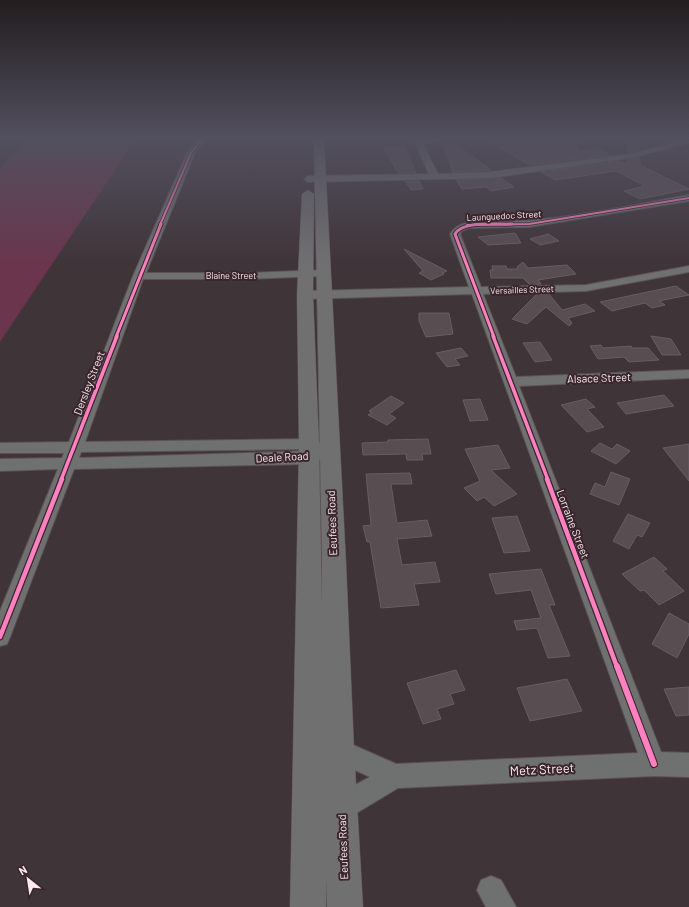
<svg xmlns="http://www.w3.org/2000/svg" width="689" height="907" font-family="Barlow,sans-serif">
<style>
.green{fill:#6a354d}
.building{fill:#584d51;stroke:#675d62}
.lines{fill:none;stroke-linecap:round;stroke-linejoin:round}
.minor-casing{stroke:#5c5256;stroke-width:2}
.major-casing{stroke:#5c5256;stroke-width:1}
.minor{fill:#6f7070;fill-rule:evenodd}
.major{fill:#717071;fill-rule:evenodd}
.cycleway-far4-casing{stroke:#3a252d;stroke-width:3.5}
.cycleway-far3-casing{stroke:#3a252d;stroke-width:5}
.cycleway-far2-casing{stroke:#3a252d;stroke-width:6}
.cycleway-far1-casing{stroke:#3a252d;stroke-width:7}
.cycleway-casing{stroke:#3a252d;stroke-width:8}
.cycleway-far4{stroke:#ff80c0;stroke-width:2}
.cycleway-far3{stroke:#ff80c0;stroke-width:3}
.cycleway-far2{stroke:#ff80c0;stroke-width:3.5}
.cycleway-far1{stroke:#ff80c0;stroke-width:4.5}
.cycleway{stroke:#ff80c0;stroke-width:6}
.labels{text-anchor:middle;stroke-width:4;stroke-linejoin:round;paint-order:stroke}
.far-street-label{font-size:9px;fill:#f9ebf0;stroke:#3a252d}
.street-label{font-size:11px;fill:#f9ebf0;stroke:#3a252d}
.near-street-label{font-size:13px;fill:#f9ebf0;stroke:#3a252d}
</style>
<rect width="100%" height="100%" fill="#3f3438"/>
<!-- green -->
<polygon class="green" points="26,139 144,139 129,149 0,342 0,169"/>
<!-- building -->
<g class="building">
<polygon points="506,139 578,139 578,151 599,149 610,155 529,165 490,142"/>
<polygon points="628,139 640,139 640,150 628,153"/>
<polygon points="456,145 491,170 453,172 444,146"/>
<polygon points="404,146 411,158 409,158 416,173 400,173 397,171 384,148"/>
<polygon points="640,157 640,165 689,189 640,199 624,191 645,186 616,171 555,180 541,172 620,161 627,165 627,160"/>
<polygon points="501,178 514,187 491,191 486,187 462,189 456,180"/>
<polygon points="405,181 419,181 423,189 411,190"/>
<polygon points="515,233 521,243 488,245 478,237"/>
<polygon points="548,234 559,241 540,245 530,239"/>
<polygon points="404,249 447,271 442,273 444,274 431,280 419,273 423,271"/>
<polygon points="523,262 528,268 567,265 576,274 538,280 541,284 530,285 523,278 491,278 490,270 493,270 492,266 506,266 507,269 518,269 517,267"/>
<polygon points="676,286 689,295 659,301 665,305 652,308 645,303 612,311 600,302"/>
<polygon points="537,294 549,294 562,310 585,304 595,311 568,318 572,323 569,326 546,307 527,324 512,319"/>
<polygon points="419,313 449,313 453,334 426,337 419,321"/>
<polygon points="651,336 671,339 681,355 662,355"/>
<polygon points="540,342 552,360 535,362 523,343"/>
<polygon points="601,345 603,348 631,346 632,348 648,348 659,360 629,362 624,357 598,359 590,346"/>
<polygon points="461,348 468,356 455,359 460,365 447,367 436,353"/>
<polygon points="664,395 674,406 626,414 617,403"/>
<polygon points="391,396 404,403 389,414 396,418 387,425 368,415 372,412 369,411"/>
<polygon points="480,399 488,420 470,421 463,400"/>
<polygon points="586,399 595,407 587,409 604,427 587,432 561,405"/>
<polygon points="428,439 431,454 422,454 423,460 407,460 406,454 363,455 362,443 388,442 388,440"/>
<polygon points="600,443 612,449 617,444 630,451 616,464 591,451"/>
<polygon points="689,444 689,481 663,448"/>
<polygon points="498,445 510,468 491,470 517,494 494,506 484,497 477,501 464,488 480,481 465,449"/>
<polygon points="611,472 630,479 619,505 590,494 595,483 605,487"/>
<polygon points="410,473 412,484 391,484 397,523 427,520 432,536 397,539 402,565 435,562 440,582 414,584 419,605 381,608 370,542 367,542 363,526 371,525 366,474"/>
<polygon points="628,514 650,523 642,537 637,535 629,549 613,541"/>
<polygon points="517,516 530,551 504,553 492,518"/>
<polygon points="654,557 667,569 663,571 684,591 659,605 644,590 640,591 622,574"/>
<polygon points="541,569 555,605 549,605 570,656 548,658 537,628 517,630 514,621 541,618 531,590 496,594 489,574"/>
<polygon points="669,613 689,624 689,634 677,658 652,644"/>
<polygon points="456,670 465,690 450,694 454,704 437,709 441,719 423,724 407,683"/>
<polygon points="567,679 582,711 530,721 517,688"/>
<polygon points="689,687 689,715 676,716 664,689"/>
</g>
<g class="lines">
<!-- minor casing -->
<g class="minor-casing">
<g id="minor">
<path d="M198 139H206L195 153 146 273H246L322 270 328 273 322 276 246 279H143L85 442 309 439 335 448 337 452 335 456 326 457 308 464 74 469 10 637 7 644 0 646V611L58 469 0 471V459L62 458 64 453H0V443L69 442 133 276 187 153ZM307 449 312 451 79 458 81 452Z"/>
<polygon points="421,139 444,139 423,144 438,174 490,172 630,154 689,139 689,143 630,158 490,178 308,182 304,179 308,176 429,174 415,143"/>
<path d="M689 195V201L529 227 469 228 462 231 460 234 481 287 586 285 689 266V272L586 291 483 294 516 377 689 370V378L519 386 661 752 689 753V777L654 776 398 788 350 817 341 821 329 817 325 808 329 799 370 777 327 757 323 749 327 741 335 737 396 764 638 753 472 294 305 299 299 295 305 291 469 287 450 234C459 219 478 222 494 222 560 221 625 206 689 195Z"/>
<polygon points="491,876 501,880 516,907 486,907 477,890 481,880"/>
</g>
</g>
<!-- major casing -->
<g class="major-casing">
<polygon id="major" points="314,139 324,139 346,563 354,749 363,907 327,907 326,879 326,907 290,907 299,444 297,295 302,194 308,190 314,194 313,295 319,444 322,606 322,563"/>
</g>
<!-- minor -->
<use href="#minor" class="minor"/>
<!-- major -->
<use href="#major" class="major"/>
<!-- cycleway-far4 casing -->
<g class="cycleway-far4-casing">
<g id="cycleway-far4">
<polyline points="160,225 191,153 202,139"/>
<polyline points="467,225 529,224 689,198"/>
</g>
</g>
<!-- cycleway-far3 casing -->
<g class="cycleway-far3-casing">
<g id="cycleway-far3">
<polyline points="116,337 161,224"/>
<path d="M494 337 455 234C463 220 497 225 512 224"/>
</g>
</g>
<!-- cycleway-far2 casing -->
<g class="cycleway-far2-casing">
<g id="cycleway-far2">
<polyline points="493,336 548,480"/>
<polyline points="61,480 117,336"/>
</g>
</g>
<!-- cycleway-far1 casing -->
<g class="cycleway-far1-casing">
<g id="cycleway-far1">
<polyline points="547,479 617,667"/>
<polyline points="0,637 62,479"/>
</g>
</g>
<!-- cycleway casing -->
<g class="cycleway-casing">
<polyline id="cycleway" points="617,666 654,764"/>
</g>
<!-- cycleway-far4 -->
<use href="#cycleway-far4" class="cycleway-far4"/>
<!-- cycleway-far3 -->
<use href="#cycleway-far3" class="cycleway-far3"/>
<!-- cycleway-far2 -->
<use href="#cycleway-far2" class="cycleway-far2"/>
<!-- cycleway-far1 -->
<use href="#cycleway-far1" class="cycleway-far1"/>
<!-- cycleway -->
<use href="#cycleway" class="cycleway"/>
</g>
<!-- sky -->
<linearGradient id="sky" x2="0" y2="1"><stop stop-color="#231d1f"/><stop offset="0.52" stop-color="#52505e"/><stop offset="1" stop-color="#52505e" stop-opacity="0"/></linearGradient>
<rect width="689" height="266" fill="url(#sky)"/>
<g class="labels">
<!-- far-street labels -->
<g class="far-street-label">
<text transform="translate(504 216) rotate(-3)" y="3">Launguedoc Street</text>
<text x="231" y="279">Blaine Street</text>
<text transform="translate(522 290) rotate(-2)" y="3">Versailles Street</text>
</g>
<!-- street labels -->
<g class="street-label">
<text transform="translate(599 378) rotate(-2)" y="4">Alsace Street</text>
<text transform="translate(89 383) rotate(-69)" y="4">Dersley Street</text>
<text transform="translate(282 457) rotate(-3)" y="4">Deale Road</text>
<text transform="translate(332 523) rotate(-92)" y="4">Eeufees Road</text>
<text transform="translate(573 524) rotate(69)" y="4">Lorraine Street</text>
<text transform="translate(343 847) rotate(-92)" y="4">Eeufees Road</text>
</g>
<!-- near-street labels -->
<g class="near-street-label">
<text transform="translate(542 769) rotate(-3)" y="5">Metz Street</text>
</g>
</g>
<!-- north arrow -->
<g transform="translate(28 879) rotate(330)" stroke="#3a252d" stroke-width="3" paint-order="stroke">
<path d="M0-3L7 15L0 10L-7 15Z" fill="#f9ebf0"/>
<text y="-6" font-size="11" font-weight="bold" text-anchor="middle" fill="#f9ebf0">N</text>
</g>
</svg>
